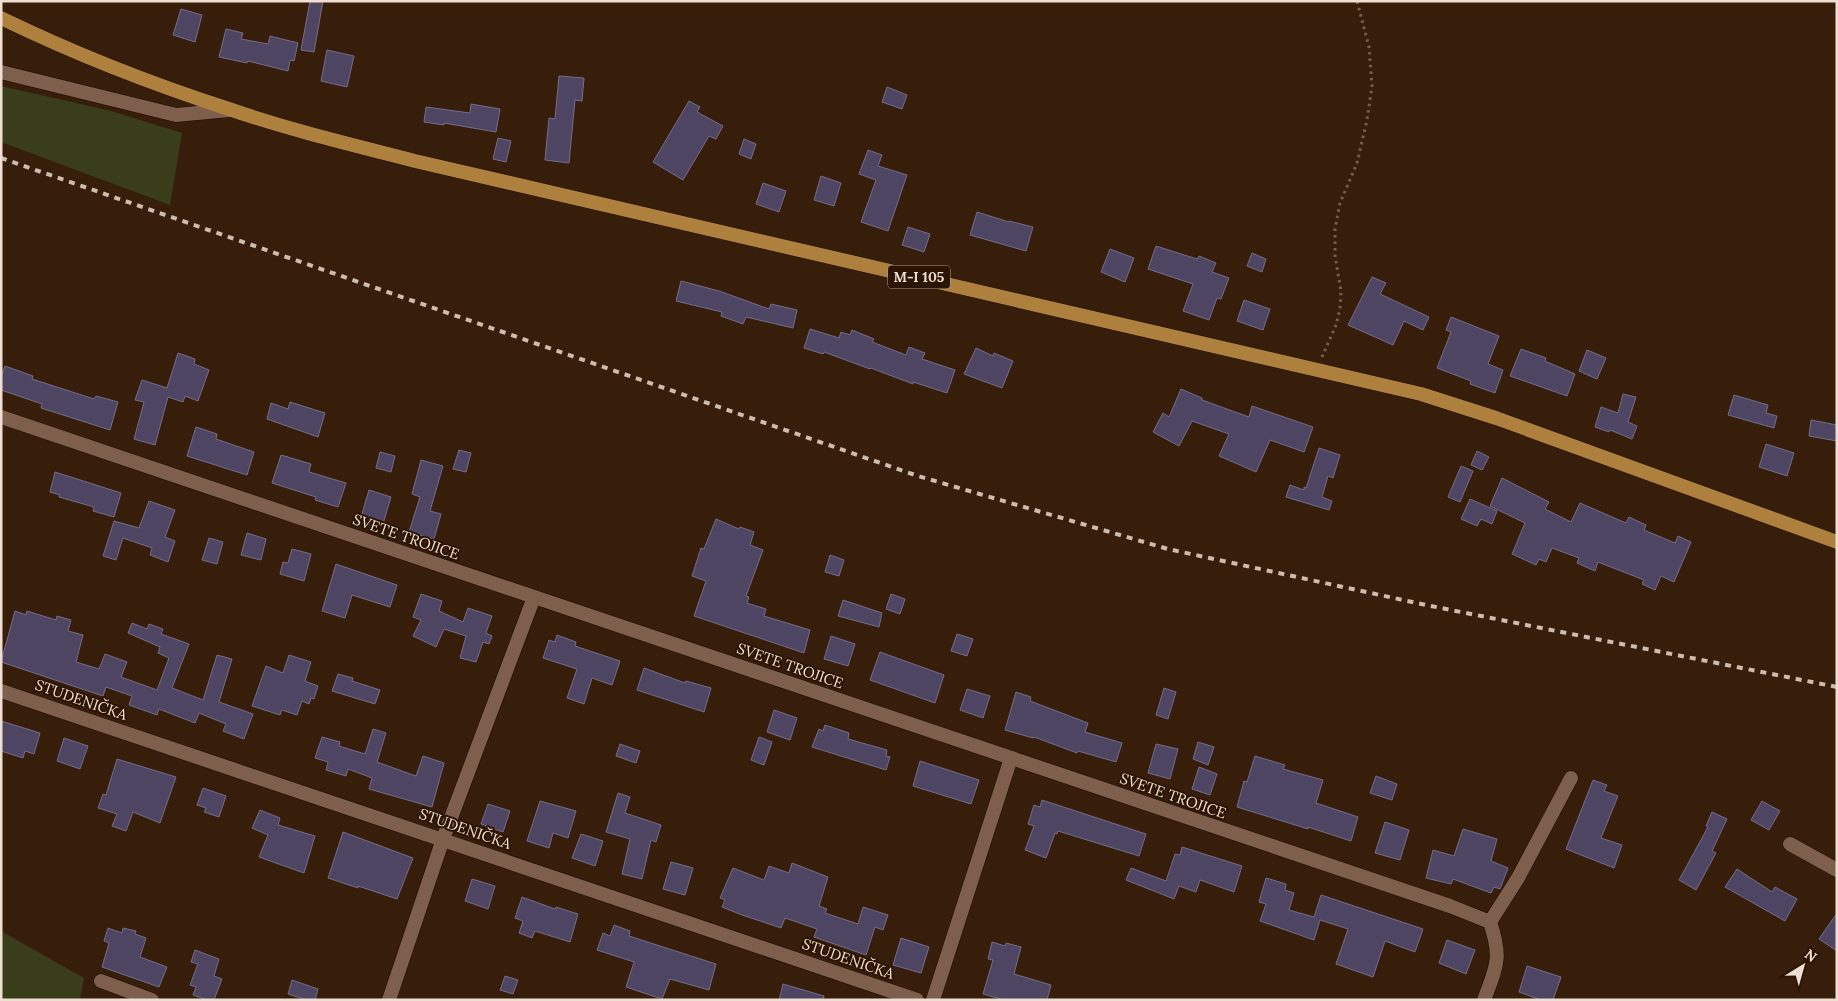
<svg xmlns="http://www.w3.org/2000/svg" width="1838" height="1001" font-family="Lora,serif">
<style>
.green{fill:#3a3d1a}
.building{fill:#4d4562;stroke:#746c8b}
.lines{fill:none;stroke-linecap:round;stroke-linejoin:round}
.minor-casing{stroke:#1d0700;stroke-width:15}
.primary-casing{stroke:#1d0700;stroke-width:15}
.path{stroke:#755f4e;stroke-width:3;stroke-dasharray:2.5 4;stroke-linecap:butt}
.minor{stroke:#7d5f4b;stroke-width:14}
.primary{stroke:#ae803d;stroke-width:14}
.rail{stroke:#cebcae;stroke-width:4;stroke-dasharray:6 6;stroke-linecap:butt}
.labels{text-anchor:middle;stroke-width:4;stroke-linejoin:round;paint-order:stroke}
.shield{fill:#2c1403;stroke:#b4a194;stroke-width:1}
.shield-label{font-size:14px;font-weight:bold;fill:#efded2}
.street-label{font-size:15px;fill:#efded2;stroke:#2c1403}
</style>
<rect width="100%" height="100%" fill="#371e0b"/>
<!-- green -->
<g class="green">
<polygon points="1,86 111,111 182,133 170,205 1,142"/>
<polygon points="1,931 84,978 80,1000 1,1000"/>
</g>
<!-- building -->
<g class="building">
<polygon points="310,1 323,1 314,52 301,50"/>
<polygon points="181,9 202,15 195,42 173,35"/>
<polygon points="226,29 243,33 241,39 268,44 270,36 298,43 294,61 290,60 288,71 248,61 247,63 219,57"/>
<polygon points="327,50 354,56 347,87 321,81"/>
<polygon points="559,76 584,78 582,101 575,100 569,163 545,160 549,118 555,119"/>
<polygon points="887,87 907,95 902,109 882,102"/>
<polygon points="689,101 700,107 697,112 723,126 716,139 709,136 683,180 653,162"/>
<polygon points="471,104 500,109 496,132 444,123 444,125 424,122 426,107 470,113"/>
<polygon points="498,138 511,141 506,162 493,159"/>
<polygon points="744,139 756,144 751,159 739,154"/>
<polygon points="868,150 882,155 878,166 907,175 888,231 861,222 876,180 859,174"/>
<polygon points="821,176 841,183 834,206 814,200"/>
<polygon points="763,183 786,191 779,212 756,204"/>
<polygon points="977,212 1009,222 1009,221 1033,227 1026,251 970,235"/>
<polygon points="908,227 930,234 924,252 902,245"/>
<polygon points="1156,246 1197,259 1199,256 1216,263 1212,272 1229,278 1221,299 1217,298 1209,320 1183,311 1193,284 1148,269"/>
<polygon points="1110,249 1134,258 1125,282 1101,272"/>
<polygon points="1252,253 1266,259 1262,272 1247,266"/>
<polygon points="1372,277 1386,283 1380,294 1429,317 1423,330 1404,321 1393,345 1348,325"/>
<polygon points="681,281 719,291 769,309 771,304 797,310 793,328 746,317 743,324 721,316 722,312 676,301"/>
<polygon points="1244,300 1270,309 1263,330 1237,321"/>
<polygon points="1451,317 1499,336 1488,364 1503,370 1495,393 1470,384 1471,381 1437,368 1451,332 1446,330"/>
<polygon points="810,329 839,338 841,332 850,335 852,330 874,339 872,342 906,355 909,347 925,353 922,359 955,370 947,393 913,382 913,384 871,368 870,369 824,352 823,354 804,348"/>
<polygon points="976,348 993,356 994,353 1013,361 1002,388 964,374"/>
<polygon points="1521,349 1546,358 1545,361 1575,374 1567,396 1510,376"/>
<polygon points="1587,350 1606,358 1597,379 1579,371"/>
<polygon points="178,353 195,359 194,364 209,370 198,401 185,396 183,402 168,397 155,445 134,439 144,402 135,400 142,380 167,388"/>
<polygon points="5,366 33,376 32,379 94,399 96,396 118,402 110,430 41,408 42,404 1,390 1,377"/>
<polygon points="1181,389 1202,398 1202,400 1249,417 1252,406 1313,427 1304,452 1270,440 1256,472 1219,456 1229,434 1192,421 1179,446 1153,432 1163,413 1169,417"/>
<polygon points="1623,394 1636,397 1628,422 1637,426 1632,439 1610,430 1609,432 1595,427 1601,407 1618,413"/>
<polygon points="1734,395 1768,405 1766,413 1777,416 1774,428 1728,415"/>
<polygon points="290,402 325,413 318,437 267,419 271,403 288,409"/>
<polygon points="1811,420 1837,425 1837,441 1809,436"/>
<polygon points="196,427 217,434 216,439 254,452 247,475 187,456"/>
<polygon points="1766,444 1794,453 1787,476 1759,467"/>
<polygon points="1319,448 1340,455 1333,478 1328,476 1322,497 1332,501 1329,510 1286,497 1290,485 1304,490 1304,487 1306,488"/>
<polygon points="459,450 471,453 466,472 453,469"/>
<polygon points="1477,451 1489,457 1482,470 1471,465"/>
<polygon points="380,452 395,456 391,472 376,468"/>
<polygon points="281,455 311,464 309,472 346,483 338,507 315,500 316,497 272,483"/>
<polygon points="421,460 443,466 430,511 441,514 434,539 409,532 420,497 412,494"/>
<polygon points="1461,466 1473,471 1460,502 1448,497"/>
<polygon points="55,472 121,493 114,517 93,511 94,507 59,497 60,495 50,492"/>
<polygon points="1502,478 1549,502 1545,509 1571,522 1580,503 1626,523 1629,517 1646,525 1644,530 1675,543 1678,536 1691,542 1674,582 1661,576 1655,590 1642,584 1644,580 1598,562 1595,571 1577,563 1579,558 1552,548 1546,562 1539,559 1536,565 1512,554 1525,523 1490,506"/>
<polygon points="369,490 391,497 383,524 361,517"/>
<polygon points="1470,499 1497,511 1492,524 1481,519 1477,526 1461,519"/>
<polygon points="149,501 175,510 165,537 175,541 168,562 150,555 152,548 123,538 116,560 103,556 114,521 139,528"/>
<polygon points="716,519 739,529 740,527 754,532 750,545 763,550 746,596 749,597 747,603 766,609 764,616 810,630 804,653 694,616 706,581 692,576 701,548 704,549"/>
<polygon points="247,533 266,539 261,560 241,555"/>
<polygon points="209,538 223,542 217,564 202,560"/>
<polygon points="292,549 311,554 304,581 280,574 283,562 288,563"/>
<polygon points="830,555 844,560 839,576 825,572"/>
<polygon points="336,564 397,585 390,607 352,595 345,618 322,611"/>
<polygon points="421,594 442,601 439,611 463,622 468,608 492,616 486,633 492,636 489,644 483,642 476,662 460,658 466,636 444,629 436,647 413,636 421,620 413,617"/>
<polygon points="891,594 905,599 900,614 886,609"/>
<polygon points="843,600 882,613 879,627 838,616"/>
<polygon points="15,611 26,615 27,611 56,620 57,616 71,620 68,631 83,635 76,662 99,669 105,654 127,662 121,677 157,690 169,658 158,653 160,647 128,633 132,623 147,629 149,624 163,629 161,634 189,644 172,688 203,700 217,655 232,659 219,702 253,714 244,739 223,731 226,724 199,713 195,723 159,709 157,715 129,705 132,696 106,687 103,696 1,662"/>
<polygon points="957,634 973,639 967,656 951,651"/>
<polygon points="557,635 576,642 575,646 620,661 612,685 592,678 584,704 567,698 577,669 543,658 549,640 555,642"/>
<polygon points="831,636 855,644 848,666 824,659"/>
<polygon points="880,652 944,675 935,703 870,680"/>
<polygon points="289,655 311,662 305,681 318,686 314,699 311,698 309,704 302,701 297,715 282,710 280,715 252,706 266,666 283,673"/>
<polygon points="644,668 685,683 686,681 711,688 704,712 637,690"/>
<polygon points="338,674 353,678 352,681 380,690 375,704 332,691"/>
<polygon points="1164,688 1176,692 1168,719 1156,715"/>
<polygon points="967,689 990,696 983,718 960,710"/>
<polygon points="1016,692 1031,697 1030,701 1088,723 1085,732 1122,743 1116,762 1078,751 1077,753 1034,737 1033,738 1005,730"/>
<polygon points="774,710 797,718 790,740 767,732"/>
<polygon points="1,721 40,733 34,754 25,751 23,758 1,751"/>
<polygon points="825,725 849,733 848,739 887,750 886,756 890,757 886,770 812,747 819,729 823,731"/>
<polygon points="373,729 386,733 377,762 416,776 423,756 444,763 432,807 369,789 372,778 348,769 346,776 326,770 328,762 315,758 322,737 340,742 339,746 365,754"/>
<polygon points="759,737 772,742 764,765 751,760"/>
<polygon points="64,738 88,746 80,769 57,761"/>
<polygon points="1198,742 1214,747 1208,765 1193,759"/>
<polygon points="620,744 640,751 636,763 616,756"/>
<polygon points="1156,744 1178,749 1170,779 1148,773"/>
<polygon points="1255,756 1285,765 1283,769 1323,780 1316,803 1358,817 1351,841 1308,827 1308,829 1237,807 1244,781 1247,782"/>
<polygon points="117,759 176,777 160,823 133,812 126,831 112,826 117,814 98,808 103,794 106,795"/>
<polygon points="920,761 979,780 971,804 913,786"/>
<polygon points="1199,767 1217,774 1210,795 1192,789"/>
<polygon points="1376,776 1397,784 1392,800 1370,793"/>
<polygon points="1593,780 1607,785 1604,791 1618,796 1601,838 1622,845 1614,868 1566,849"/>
<polygon points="203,788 226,796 219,817 204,812 206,808 197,805"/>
<polygon points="618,793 630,797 625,813 661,825 656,842 651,840 642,879 622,874 630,839 606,832"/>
<polygon points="1042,800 1146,834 1139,856 1058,831 1057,834 1055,833 1046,858 1025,850 1034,826 1028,824 1034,805 1040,807"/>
<polygon points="540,801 576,811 568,838 553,833 549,848 527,841"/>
<polygon points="1762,801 1780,811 1769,830 1751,820"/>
<polygon points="488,804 510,811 503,832 481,824"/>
<polygon points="260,810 280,818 278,825 315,836 304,873 259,857 268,835 252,828"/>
<polygon points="1712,812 1727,819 1712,851 1716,853 1696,890 1679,880 1708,827 1706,826"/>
<polygon points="1385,822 1409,830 1400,860 1375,853"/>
<polygon points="1463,829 1497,839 1491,861 1508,868 1500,889 1494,887 1491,893 1453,879 1451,884 1426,878 1433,850 1454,856"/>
<polygon points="343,832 413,858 397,899 358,886 358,888 328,878"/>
<polygon points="581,834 603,841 595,866 572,858"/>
<polygon points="1182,847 1242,866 1234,892 1200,880 1196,892 1179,886 1174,899 1126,880 1131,868 1166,881 1175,854 1180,855"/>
<polygon points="671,862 693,868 685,895 663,889"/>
<polygon points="792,863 828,877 819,906 827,909 825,913 858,924 863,907 888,915 883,930 875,927 866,955 814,937 817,929 785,918 781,928 742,915 722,907 725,900 720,898 733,868 764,880 769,866 789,873"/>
<polygon points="1737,869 1772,892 1775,887 1797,899 1785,921 1725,887"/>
<polygon points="1266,878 1286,884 1285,890 1294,893 1289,910 1314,917 1321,895 1423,929 1415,952 1385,941 1373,977 1336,964 1348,929 1320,920 1314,940 1260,921 1266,904 1259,902"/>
<polygon points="472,879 495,886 488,909 465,901"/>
<polygon points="522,897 555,909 556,907 578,914 570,942 535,931 532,938 519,933 523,921 515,918"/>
<polygon points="1837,913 1837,951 1819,939"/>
<polygon points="614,925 630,931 629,936 716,964 709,990 670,979 662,999 626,987 634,962 597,950 603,933 610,936"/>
<polygon points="108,928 122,933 123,928 136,931 135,934 146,938 140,957 167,967 159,987 102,967 109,943 104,941"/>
<polygon points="901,938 929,947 921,973 893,965"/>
<polygon points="1447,940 1475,950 1466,974 1439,963"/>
<polygon points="992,942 1005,946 1006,943 1021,947 1014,974 1051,985 1047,1000 1004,1000 983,994 993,960 988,959"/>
<polygon points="195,950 219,959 214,976 222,979 214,1000 207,1000 193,995 196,987 190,985 198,964 191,962"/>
<polygon points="1527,966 1561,977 1553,1000 1541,1000 1519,992"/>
<polygon points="505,976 518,980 513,994 500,990"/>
<polygon points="292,980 318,989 315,1000 307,1000 288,994"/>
<polygon points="783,984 824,996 823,1000 779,1000"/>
</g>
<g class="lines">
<!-- minor casing -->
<g class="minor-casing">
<g id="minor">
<polyline points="1,72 176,115 230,110"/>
<path d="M1 417 1450 906 1490 922C1502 958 1497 965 1484 1000"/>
<polyline points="1,691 917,1000"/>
<polyline points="1790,844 1837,870"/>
<polyline points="1490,922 1518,878 1571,778"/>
<polyline points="101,981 152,1000"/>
<polyline points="389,1000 443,839 534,597"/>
<polyline points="933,1000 1011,758"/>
</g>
</g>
<!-- primary casing -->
<g class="primary-casing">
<path id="primary" d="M1 18C75 54 152 84 229 109 290 130 353 145 415 161L1421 394 1496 418 1837 542"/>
</g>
<!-- path -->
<polyline class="path" points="1322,357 1336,325 1340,309 1341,291 1335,256 1335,229 1340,203 1357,163 1367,120 1372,86 1369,47 1357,1"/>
<!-- minor -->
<use href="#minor" class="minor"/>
<!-- primary -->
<use href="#primary" class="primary"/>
<!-- rail -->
<polyline class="rail" points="1,158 918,476 1168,549 1426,605 1837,687"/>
</g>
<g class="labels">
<!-- shield labels -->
<rect class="shield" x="888" y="265.5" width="62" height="23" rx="4"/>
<g class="shield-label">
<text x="919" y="282">M-I 105</text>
</g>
<!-- street labels -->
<g class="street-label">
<text transform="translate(406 537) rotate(19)" y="5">SVETE TROJICE</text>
<text transform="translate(790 666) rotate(19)" y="5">SVETE TROJICE</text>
<text transform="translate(81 700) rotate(19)" y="5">STUDENIČKA</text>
<text transform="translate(1173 796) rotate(19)" y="5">SVETE TROJICE</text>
<text transform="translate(465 829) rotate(19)" y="5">STUDENIČKA</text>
<text transform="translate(848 959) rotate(19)" y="5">STUDENIČKA</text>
</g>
</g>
<!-- border -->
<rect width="1838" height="1001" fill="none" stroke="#efded2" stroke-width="5"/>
<!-- north arrow -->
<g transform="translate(1803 966) rotate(37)" stroke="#2c1403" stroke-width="4" paint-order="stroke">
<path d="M0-4L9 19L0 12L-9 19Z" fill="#efded2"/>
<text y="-8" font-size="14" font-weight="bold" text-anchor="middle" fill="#efded2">N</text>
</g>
</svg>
